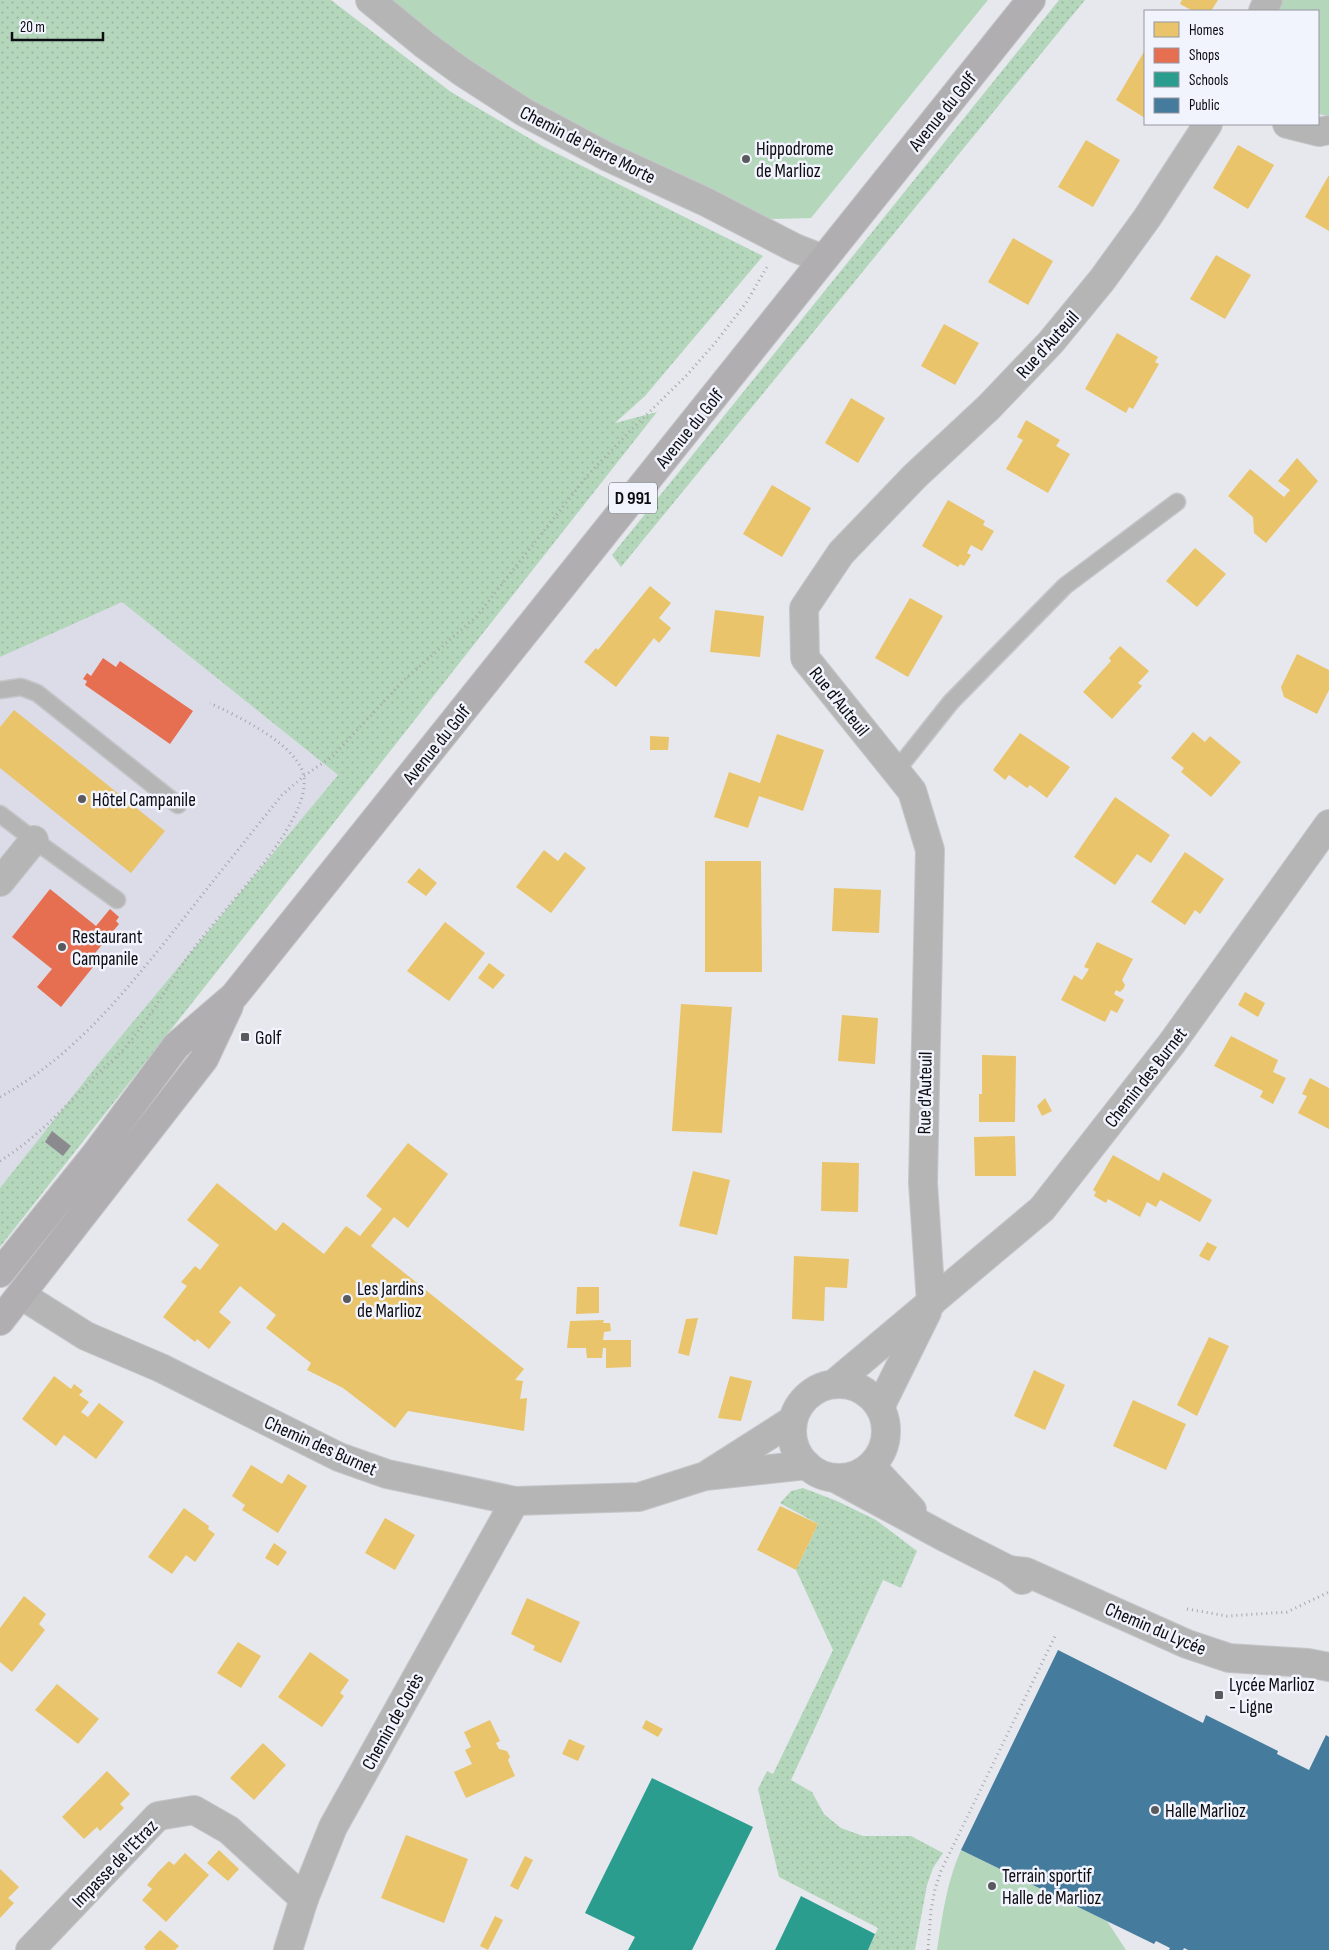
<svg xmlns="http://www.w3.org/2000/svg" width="1329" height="1950" font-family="'Sofia Sans Condensed',sans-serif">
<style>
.built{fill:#dbdce8}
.grass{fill:url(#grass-dots)}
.green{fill:#b4d7bc}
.homes{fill:#e9c46a}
.shops{fill:#e76f51}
.schools{fill:#2a9d8f}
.public{fill:#457b9d}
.building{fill:#8b8b8f}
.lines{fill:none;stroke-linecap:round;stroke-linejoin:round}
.service-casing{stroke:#c5c6c9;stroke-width:19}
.minor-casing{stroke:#c5c6c9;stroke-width:30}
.tertiary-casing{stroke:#c5c6c9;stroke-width:30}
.primary-casing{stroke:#c5c6c9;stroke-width:30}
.path{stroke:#a6a6a8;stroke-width:3;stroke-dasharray:1 4;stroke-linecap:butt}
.service{stroke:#b6b5b6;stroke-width:16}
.minor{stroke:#b6b5b6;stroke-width:28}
.tertiary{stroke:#b6b5b6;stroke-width:28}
.primary{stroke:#b0aeb0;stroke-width:28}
.poi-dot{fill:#595a5e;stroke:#f1f3fd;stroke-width:2}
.labels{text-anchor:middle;stroke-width:5;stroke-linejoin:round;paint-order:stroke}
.shield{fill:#f1f3fd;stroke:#515258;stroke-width:1}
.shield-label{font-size:18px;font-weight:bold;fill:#0d0d11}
.street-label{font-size:19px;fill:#0d0d11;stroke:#f1f3fd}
.poi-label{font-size:19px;fill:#0d0d11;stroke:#f1f3fd;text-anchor:start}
</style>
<defs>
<pattern id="grass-dots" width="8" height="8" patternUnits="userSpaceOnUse" patternTransform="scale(1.25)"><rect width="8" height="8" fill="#b4d7bc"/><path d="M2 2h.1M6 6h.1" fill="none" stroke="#9ab7a1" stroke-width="1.8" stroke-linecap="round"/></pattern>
</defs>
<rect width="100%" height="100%" fill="#e7e8ed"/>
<!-- built -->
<polygon class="built" points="119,599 338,775 103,1058 0,1188 0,656"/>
<!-- grass -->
<g class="grass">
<polygon points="0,0 331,0 451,92 544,147 763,256 645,396 615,423 657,412 0,1247 0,1188 103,1058 338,775 122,602 0,657"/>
<polygon points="1059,0 1085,0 621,567 612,555"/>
<polygon points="803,1488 837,1501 876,1520 917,1551 901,1588 883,1580 791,1780 812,1792 824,1814 841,1828 863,1836 911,1836 943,1853 933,1868 927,1885 915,1950 868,1950 878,1928 779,1877 758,1789 767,1771 773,1774 833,1650 796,1570 818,1524 780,1503 791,1491"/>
</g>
<!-- green -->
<g class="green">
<polygon points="378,0 988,0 811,218 773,219 747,216 518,102"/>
<polygon points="1280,0 1329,0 1329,116 1318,114 1318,11 1275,11"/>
<path d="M961 1850 1107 1921 1126 1950H937C943 1913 946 1885 961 1850Z"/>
</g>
<!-- homes -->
<g class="homes">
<polygon points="1182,0 1218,0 1211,11 1193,11 1180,4"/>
<polygon points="1145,50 1145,118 1116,100"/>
<polygon points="1086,140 1120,160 1093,207 1058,187"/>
<polygon points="1238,145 1274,165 1248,209 1213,188"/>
<polygon points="1329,175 1329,231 1305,217"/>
<polygon points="1013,238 1053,261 1028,305 988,282"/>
<polygon points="1216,255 1251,275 1225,319 1190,299"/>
<polygon points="944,324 979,343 955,385 921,366"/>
<polygon points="1117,333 1158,357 1155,362 1159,364 1133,409 1129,407 1126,413 1085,389"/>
<polygon points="851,398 885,418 858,463 825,443"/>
<polygon points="1026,420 1060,440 1056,446 1070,454 1048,493 1006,469 1023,440 1017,437"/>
<polygon points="1297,458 1318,481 1266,543 1254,533 1253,517 1228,496 1250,469 1284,497 1290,490 1278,481"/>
<polygon points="772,485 811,508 782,557 743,534"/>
<polygon points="948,500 985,521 983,525 994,531 982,551 971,545 967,553 971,555 964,566 960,564 958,567 922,546"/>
<polygon points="1195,548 1226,574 1197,607 1166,581"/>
<polygon points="650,586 671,603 659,618 671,628 659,643 654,638 616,687 584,662 596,648 598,650"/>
<polygon points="910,598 943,616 908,677 875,658"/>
<polygon points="715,610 764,616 760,657 710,652"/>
<polygon points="1120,646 1149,671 1138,683 1142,686 1112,719 1083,692 1111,661 1109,658"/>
<polygon points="1297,654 1329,670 1329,690 1317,714 1284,697 1281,687"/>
<polygon points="14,710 165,831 131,873 0,768 0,727"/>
<polygon points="1193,732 1205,742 1210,736 1241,762 1211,797 1181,772 1184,768 1171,758"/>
<polygon points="1020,733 1070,767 1047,798 1030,785 1027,788 1009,775 1005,780 993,770"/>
<polygon points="777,734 824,750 803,811 759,796 748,828 714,817 729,772 760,783"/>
<polygon points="650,736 669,737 668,750 650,750"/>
<polygon points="1115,797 1170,835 1151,863 1137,854 1115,885 1074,857"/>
<polygon points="544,850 558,861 565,852 586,868 551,913 516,887"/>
<polygon points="1185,852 1224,879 1200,914 1195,910 1185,925 1151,902"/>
<polygon points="705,861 761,861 762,972 705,972"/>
<polygon points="419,868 437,883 426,896 407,882"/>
<polygon points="834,888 881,890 879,933 832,931"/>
<polygon points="445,922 485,953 449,1001 407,971"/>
<polygon points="1097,942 1133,959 1122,980 1125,985 1124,988 1120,992 1116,990 1114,994 1124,1000 1117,1013 1111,1010 1105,1022 1061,1000 1074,975 1082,980 1089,969 1084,967"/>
<polygon points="489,963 505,975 493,989 478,978"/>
<polygon points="1245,992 1265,1003 1258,1017 1238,1005"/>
<polygon points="681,1004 732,1007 722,1133 672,1131"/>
<polygon points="842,1015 878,1018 875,1064 838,1061"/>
<polygon points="1231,1036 1278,1060 1273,1072 1286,1078 1273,1104 1260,1097 1263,1091 1214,1066"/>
<polygon points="982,1055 1016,1056 1015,1122 979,1122 979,1094 982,1094"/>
<polygon points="1310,1078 1329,1088 1329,1129 1298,1113 1307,1096 1302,1094"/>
<polygon points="1045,1098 1052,1111 1042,1116 1037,1106"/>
<polygon points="1015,1136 1016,1176 975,1176 974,1137"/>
<polygon points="408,1143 448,1174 408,1228 394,1217 371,1246 524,1369 515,1380 523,1381 520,1399 527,1398 524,1431 408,1411 395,1428 343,1388 307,1370 311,1363 266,1328 276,1315 240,1286 219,1312 231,1322 209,1349 197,1339 195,1342 163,1317 187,1286 181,1282 195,1266 200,1270 219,1245 187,1220 217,1183 276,1231 283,1222 324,1254 346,1226 360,1236 382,1209 366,1196"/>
<polygon points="1113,1155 1159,1181 1163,1172 1212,1200 1200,1222 1160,1200 1156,1207 1147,1202 1140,1217 1108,1199 1106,1203 1094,1196 1096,1192 1093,1190"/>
<polygon points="822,1162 859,1163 858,1212 821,1211"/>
<polygon points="693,1171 730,1180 717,1235 679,1226"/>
<polygon points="1207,1242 1217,1247 1209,1261 1199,1256"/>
<polygon points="794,1256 849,1259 847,1288 825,1287 824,1321 792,1319"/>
<polygon points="577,1287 599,1287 599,1313 576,1314"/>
<polygon points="698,1318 689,1356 678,1353 686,1319"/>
<polygon points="604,1320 603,1323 610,1323 611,1331 604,1332 603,1340 631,1340 631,1367 606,1368 606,1348 603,1348 602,1358 587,1358 586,1348 567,1348 570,1321"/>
<polygon points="1209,1337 1229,1346 1197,1416 1177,1405"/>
<polygon points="1034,1370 1065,1385 1045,1430 1014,1416"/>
<polygon points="54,1376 71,1389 74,1384 83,1391 79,1395 89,1402 81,1412 88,1417 99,1403 124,1422 96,1459 64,1435 56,1446 22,1419"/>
<polygon points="730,1376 752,1381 741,1421 718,1418"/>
<polygon points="1133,1400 1186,1424 1166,1470 1113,1446"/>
<polygon points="251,1465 282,1484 288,1474 307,1486 278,1533 242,1510 245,1505 232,1496"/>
<polygon points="780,1506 818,1524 796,1570 757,1550"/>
<polygon points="184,1508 209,1526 208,1529 215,1534 195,1562 186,1555 172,1574 148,1557"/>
<polygon points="385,1518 415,1535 395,1570 365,1553"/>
<polygon points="274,1543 287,1552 278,1566 265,1558"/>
<polygon points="24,1596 46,1614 39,1624 45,1630 12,1672 0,1662 0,1628"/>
<polygon points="527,1598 580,1622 561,1663 533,1650 535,1646 511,1634"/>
<polygon points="238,1642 261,1656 241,1688 217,1673"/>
<polygon points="310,1652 349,1680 340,1693 344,1696 322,1727 278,1697"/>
<polygon points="57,1684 99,1719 78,1744 35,1710"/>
<polygon points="490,1720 500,1741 496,1743 499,1749 507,1751 510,1757 508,1760 515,1776 466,1798 454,1772 472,1764 465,1750 471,1747 464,1732"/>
<polygon points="646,1720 663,1729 658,1737 642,1728"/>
<polygon points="569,1739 585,1746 578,1761 562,1754"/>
<polygon points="263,1743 286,1765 254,1800 230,1778"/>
<polygon points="107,1771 130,1794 120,1804 124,1808 100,1831 97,1827 84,1839 62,1817"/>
<polygon points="406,1835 468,1859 444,1923 381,1898"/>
<polygon points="219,1850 239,1869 228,1881 207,1863"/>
<polygon points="185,1853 209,1875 166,1922 142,1900 152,1889 147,1885 158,1872 169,1861 174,1865"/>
<polygon points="525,1856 533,1860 518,1890 510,1886"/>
<polygon points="0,1869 19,1887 8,1898 14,1903 0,1918"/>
<polygon points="495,1916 503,1920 488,1950 480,1946"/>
<polygon points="160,1930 179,1946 175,1950 146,1950 144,1947"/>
</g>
<!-- shops -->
<g class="shops">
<polygon points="103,658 116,667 120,661 193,711 170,744 85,685 87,681 83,679 87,673 91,676"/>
<polygon points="50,889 96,926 110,909 119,917 116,921 119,924 91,958 97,962 61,1007 37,987 52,969 12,937"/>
</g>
<!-- schools -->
<g class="schools">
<polygon points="652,1778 753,1827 692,1950 628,1950 635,1937 585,1913"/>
<polygon points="801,1896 875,1934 868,1950 775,1950"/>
</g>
<!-- public -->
<polygon class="public" points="1058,1650 1203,1723 1206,1715 1278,1751 1277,1754 1309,1770 1326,1735 1329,1737 1329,1950 1188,1950 1184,1948 1183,1950 1169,1950 1170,1948 1156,1941 1154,1944 961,1850"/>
<!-- building -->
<polygon class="building" points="52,1131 71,1146 63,1156 45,1142"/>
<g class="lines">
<!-- service casing -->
<g class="service-casing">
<g id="service">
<polyline points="0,690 21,687 37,693 178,805"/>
<polyline points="896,771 951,702 1065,586 1177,502"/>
<polyline points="0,814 34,840 117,900"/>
</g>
</g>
<!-- minor casing -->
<g class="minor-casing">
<g id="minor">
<polyline points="370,0 425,45 462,72 524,112 606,156 704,201 795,248 823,259"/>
<polyline points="1263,11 1268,0"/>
<polyline points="1287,124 1319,132 1329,130"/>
<polyline points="0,882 34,840"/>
<polyline points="21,1295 86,1336 161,1368 339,1457 387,1474 515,1501"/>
<polyline points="931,1303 923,1183 930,850 912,791 805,658 804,608 841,553 915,476 989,407 1051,342 1102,280 1147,218 1208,124"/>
<polyline points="871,1466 912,1510"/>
<polyline points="835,1478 946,1538 1009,1570 1022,1580"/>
<polyline points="1009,1570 1026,1572 1187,1644 1229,1658 1308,1663 1329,1667"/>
<polyline points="30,1950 158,1816 194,1810 229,1830 304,1899"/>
</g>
</g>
<!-- tertiary casing -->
<g class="tertiary-casing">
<g id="tertiary">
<polyline points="835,1383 1042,1209 1172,1043 1329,824"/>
<circle cx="839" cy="1431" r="47"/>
<polyline points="880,1407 927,1312"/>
<polyline points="710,1473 793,1420"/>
<polyline points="288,1950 304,1899 333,1827 515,1501 639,1497 705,1476 807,1465"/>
</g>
</g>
<!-- primary casing -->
<g class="primary-casing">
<g id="primary">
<polyline points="0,1273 95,1155 176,1046 234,996 1031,0"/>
<polyline points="0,1321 204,1059 229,1006"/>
</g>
</g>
<!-- path -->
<g class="path">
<path d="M0 1097C71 1058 119 999 169 937 206 890 244 842 282 795L304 776 333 756 404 680 477 616 587 476 630 431 687 375 715 343 746 303 767 267"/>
<path d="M0 1161C37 1138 66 1106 96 1075 104 1067 113 1061 121 1052 150 1020 169 982 195 947 222 910 310 823 304 778 301 746 237 716 210 703"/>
<polyline points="1187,1609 1227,1616 1287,1612 1329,1592"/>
<polyline points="928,1950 931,1910 935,1889 941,1871 1056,1634"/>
</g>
<!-- service -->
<use href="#service" class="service"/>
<!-- minor -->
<use href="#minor" class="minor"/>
<!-- tertiary -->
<use href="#tertiary" class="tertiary"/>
<!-- primary -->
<use href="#primary" class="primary"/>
</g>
<!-- markers -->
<g class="poi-dot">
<circle cx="746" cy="159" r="5"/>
<circle cx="82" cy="799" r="5"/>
<circle cx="62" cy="947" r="5"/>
<rect x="240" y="1032" width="10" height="10" rx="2.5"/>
<circle cx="347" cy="1299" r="5"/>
<rect x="1214" y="1690" width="10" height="10" rx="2.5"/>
<circle cx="1155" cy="1810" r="5"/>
<circle cx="992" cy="1886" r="5"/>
</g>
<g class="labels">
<!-- shield labels -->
<rect class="shield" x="609" y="482.5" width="48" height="31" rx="4"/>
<g class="shield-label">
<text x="633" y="504">D 991</text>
</g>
<!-- street labels -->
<g class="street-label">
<text transform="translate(942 111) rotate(-51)" y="7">Avenue du Golf</text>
<text transform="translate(588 144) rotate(27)" y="7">Chemin de Pierre Morte</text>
<text transform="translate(1047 344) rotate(-48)" y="7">Rue d'Auteuil</text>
<text transform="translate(689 428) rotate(-51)" y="7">Avenue du Golf</text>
<text transform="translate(840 701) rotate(51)" y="7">Rue d'Auteuil</text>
<text transform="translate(436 744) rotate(-51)" y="7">Avenue du Golf</text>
<text transform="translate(1145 1077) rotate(-52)" y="7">Chemin des Burnet</text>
<text transform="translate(924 1093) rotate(-89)" y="7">Rue d'Auteuil</text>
<text transform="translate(321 1445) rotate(24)" y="7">Chemin des Burnet</text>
<text transform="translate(1156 1628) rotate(23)" y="7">Chemin du Lycée</text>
<text transform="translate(392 1721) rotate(-61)" y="7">Chemin de Corès</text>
<text transform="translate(114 1863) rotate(-46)" y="7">Impasse de l'Etraz</text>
</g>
<!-- poi labels -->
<g class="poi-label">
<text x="756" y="155">Hippodrome<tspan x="756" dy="22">de Marlioz</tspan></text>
<text x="92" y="806">Hôtel Campanile</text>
<text x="72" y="943">Restaurant<tspan x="72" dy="22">Campanile</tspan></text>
<text x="255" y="1044">Golf</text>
<text x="357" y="1295">Les Jardins<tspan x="357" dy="22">de Marlioz</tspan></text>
<text x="1229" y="1691">Lycée Marlioz<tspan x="1229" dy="22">- Ligne</tspan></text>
<text x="1165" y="1817">Halle Marlioz</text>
<text x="1002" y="1882">Terrain sportif<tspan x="1002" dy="22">Halle de Marlioz</tspan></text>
</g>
</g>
<!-- legend -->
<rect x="1144" y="10" width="175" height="115" fill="#f1f3fd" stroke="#96979f"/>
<rect x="1154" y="22" width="25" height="15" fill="#e9c46a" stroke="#96979f"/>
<text x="1189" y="35" font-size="15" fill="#0d0d11">Homes</text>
<rect x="1154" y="48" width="25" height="15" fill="#e76f51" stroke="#96979f"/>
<text x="1189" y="60" font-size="15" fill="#0d0d11">Shops</text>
<rect x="1154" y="72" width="25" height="15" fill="#2a9d8f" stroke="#96979f"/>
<text x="1189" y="85" font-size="15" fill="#0d0d11">Schools</text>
<rect x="1154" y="98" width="25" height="15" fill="#457b9d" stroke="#96979f"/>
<text x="1189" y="110" font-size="15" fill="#0d0d11">Public</text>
<!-- scale -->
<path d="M12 32v8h91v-8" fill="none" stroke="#0d0d11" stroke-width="2.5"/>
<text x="20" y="32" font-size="15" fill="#0d0d11" stroke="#f1f3fd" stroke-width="4" paint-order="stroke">20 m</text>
</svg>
